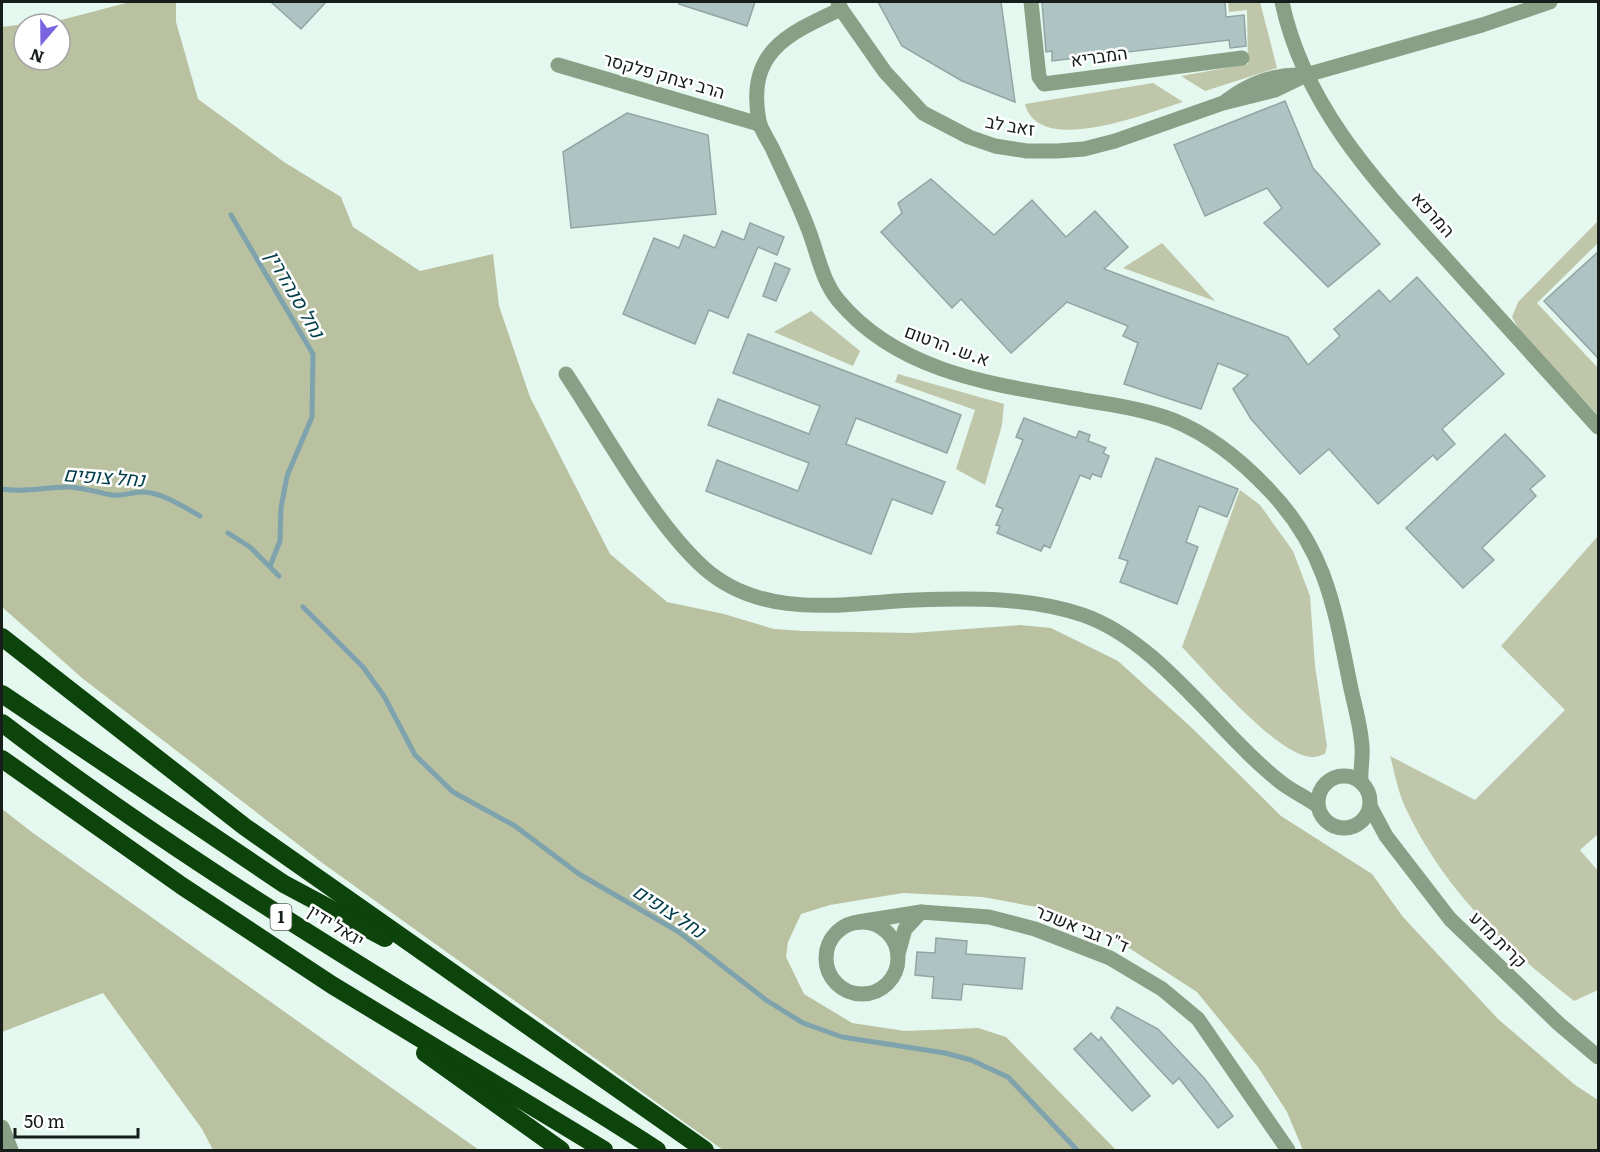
<svg xmlns="http://www.w3.org/2000/svg" width="1600" height="1152" font-family="Literata,Heebo,serif">
<style>
.green{fill:#bfc6a9}
.forest{fill:#b9c1a1}
.lines{fill:none;stroke-linecap:round;stroke-linejoin:round}
.stream{stroke:#7ea3ad;stroke-width:5}
.building{fill:#aec4c2;stroke:#91a6a4;stroke-width:1.5}
.minor{stroke:#89a086;stroke-width:15}
.highway{stroke:#0c440b;stroke-width:18}
.labels{text-anchor:middle;stroke-width:5;stroke-linejoin:round;paint-order:stroke}
.shield{fill:#fff;stroke:#5c615f;stroke-width:1.5}
.shield-label{font-size:16px;font-weight:bold;fill:#161d1a}
.street-label{font-size:18px;fill:#161d1a;stroke:#fff}
.water-label{font-size:20px;font-style:italic;fill:#033f4b;stroke:#fff}
</style>
<rect width="100%" height="100%" fill="#e4f8ef"/>
<!-- green -->
<g class="green">
<polygon points="1228,2 1260,2 1277,68 1205,91 1181,76 1248,64 1247,10 1229,12"/>
<path d="M1153 83 1183 102C1149 112 1039 158 1025 104Z"/>
<polygon points="1598,221 1598,243 1537,303 1598,368 1598,415 1521,333 1512,317 1518,302"/>
<polygon points="1162,243 1215,301 1123,268"/>
<polygon points="811,311 860,351 853,366 774,332"/>
<polygon points="898,374 1004,404 1002,425 985,485 956,469 975,410 895,382"/>
<path d="M1240 490 1260 505 1293 551 1310 596 1315 666 1327 746 1325 754C1321 755 1315 758 1311 757 1276 754 1208 674 1182 647Z"/>
<path d="M1598 536V834L1580 850 1598 871V990L1574 1001C1504 947 1444 889 1406 809 1398 793 1395 773 1390 756L1475 800 1565 710 1501 646Z"/>
</g>
<!-- forest -->
<g class="forest">
<polygon points="130,2 176,2 176,22 198,99 284,162 341,197 353,227 420,271 493,254 499,306 530,397 610,554 667,602 724,614 774,629 803,631 912,633 1020,625 1051,628 1118,661 1192,728 1281,816 1372,874 1403,917 1498,1019 1575,1085 1598,1100 1598,1150 1303,1150 1287,1112 1258,1067 1197,992 1126,946 1047,909 983,897 903,893 830,905 801,914 788,942 786,957 804,994 852,1023 905,1031 978,1028 1006,1037 1116,1150 723,1150 321,862 82,678 2,607 2,27 24,24 24,60 60,60 60,24 25,24 61,20"/>
<polygon points="2,809 33,833 479,1150 213,1150 202,1129 103,993 2,1032"/>
</g>
<g class="lines">
<!-- stream -->
<g class="stream">
<polyline points="231,215 313,354 312,417 287,476 281,508 280,541 270,566"/>
<path d="M2 489C23 493 44 487 66 487 82 487 96 492 112 495 122 497 134 491 144 492 163 493 184 507 200 516"/>
<polyline points="228,533 250,547 279,576"/>
<polyline points="303,607 363,667 384,696 415,755 453,792 515,826 579,874 679,932 766,1000 803,1023 842,1037 945,1053 971,1060 1008,1077 1077,1150"/>
</g>
</g>
<!-- building -->
<g class="building">
<polygon points="271,2 326,2 301,29"/>
<polygon points="680,2 755,2 747,26 679,4"/>
<polygon points="878,2 1001,2 1015,102 962,81 902,46"/>
<polygon points="1042,2 1225,2 1226,17 1244,15 1246,46 1230,48 1229,40 1052,61 1052,51 1046,52"/>
<polygon points="1285,101 1313,168 1380,244 1328,287 1264,223 1282,208 1267,188 1205,216 1174,145"/>
<polygon points="627,113 708,135 716,214 571,228 563,152"/>
<polygon points="931,179 994,235 1032,200 1066,237 1095,211 1128,247 1104,269 1288,337 1308,365 1340,336 1334,329 1379,290 1390,302 1417,277 1504,374 1442,429 1455,444 1437,460 1433,455 1378,504 1329,449 1300,474 1251,419 1233,389 1248,375 1218,363 1201,409 1124,384 1138,343 1123,336 1128,326 1067,302 1011,353 961,299 952,308 881,232 902,213 898,203"/>
<polygon points="750,223 784,237 777,255 758,247 728,318 709,310 695,344 623,314 654,238 679,248 684,235 715,248 722,231 744,240"/>
<polygon points="1599,251 1599,359 1544,301"/>
<polygon points="775,263 790,269 776,301 763,296"/>
<polygon points="748,334 961,415 947,453 856,418 846,444 945,482 932,514 892,499 871,554 706,491 717,460 798,491 809,463 708,425 718,399 809,434 820,406 733,373"/>
<polygon points="1024,418 1076,438 1079,431 1090,435 1088,441 1106,448 1103,453 1109,456 1101,477 1092,474 1090,479 1080,475 1050,548 1044,545 1041,551 997,533 1000,526 996,525 1003,509 996,506 1023,440 1016,437"/>
<polygon points="1505,434 1545,476 1530,489 1536,496 1482,548 1494,560 1463,588 1406,528"/>
<polygon points="1156,458 1238,489 1227,517 1199,506 1186,542 1198,547 1177,604 1120,582 1128,561 1119,558"/>
<polygon points="936,938 967,941 966,954 1025,958 1022,989 963,984 961,1000 932,998 934,977 915,975 917,952 935,953"/>
<polygon points="1117,1007 1158,1029 1204,1078 1233,1116 1218,1128 1179,1078 1173,1084 1111,1018"/>
<polygon points="1091,1033 1099,1041 1101,1037 1150,1096 1132,1111 1074,1049"/>
</g>
<g class="lines">
<!-- minor -->
<g class="minor">
<polyline points="838,2 841,9 885,72 923,113 969,137 995,146 1027,151 1057,151 1084,149 1115,141 1223,103 1275,90 1306,75 1482,25 1550,2"/>
<polyline points="1031,2 1039,77 1044,84 1242,58"/>
<path d="M1282 2C1305 111 1383 189 1455 269 1503 322 1551 375 1598 427"/>
<path d="M841 9C787 34 746 52 759 121 761 131 770 142 774 152 786 178 799 204 809 231 818 255 822 280 838 300 900 375 999 385 1089 401 1117 405 1146 410 1173 420 1210 435 1243 462 1270 491 1325 549 1334 605 1349 679 1353 701 1361 725 1362 747 1363 758 1360 770 1361 782"/>
<polyline points="558,65 759,124"/>
<path d="M1226 101C1249 84 1271 75 1300 75"/>
<path d="M566 374C606 434 652 521 704 568 764 621 844 603 916 600 971 598 1030 597 1083 615 1161 642 1219 735 1283 784 1294 792 1307 798 1318 806"/>
<circle cx="1344" cy="802" r="26"/>
<polyline points="1370,806 1386,836 1450,919 1559,1024 1598,1057"/>
<polyline points="858,922 921,912 989,917 1035,929 1110,958 1162,989 1198,1019 1288,1150"/>
<circle cx="862" cy="958" r="36"/>
<polyline points="898,954 905,929 921,912"/>
<polyline points="2,1127 11,1150"/>
</g>
<!-- highway -->
<g class="highway">
<polyline points="2,637 245,827 705,1150"/>
<polyline points="2,694 284,884 385,938"/>
<path d="M2 723C209 882 437 1009 657 1150"/>
<polyline points="2,759 182,886 332,985 604,1150"/>
<polyline points="425,1053 561,1150"/>
</g>
</g>
<g class="labels">
<!-- shield labels -->
<rect class="shield" x="270.5" y="904" width="21" height="26" rx="4.5"/>
<g class="shield-label">
<text x="281" y="923">1</text>
</g>
<!-- street labels -->
<g class="street-label">
<text transform="translate(1099 57) rotate(-8)" y="6">המבריא</text>
<text transform="translate(664 76) rotate(16)" y="6">הרב יצחק פלקסר</text>
<text transform="translate(1010 126) rotate(10)" y="6">זאב לב</text>
<text transform="translate(1433 215) rotate(48)" y="6">המרפא</text>
<text transform="translate(947 346) rotate(20)" y="6">א.ש. הרטום</text>
<text transform="translate(336 926) rotate(32)" y="6">יגאל ידין</text>
<text transform="translate(1082 929) rotate(22)" y="6">ד"ר גבי אשכר</text>
<text transform="translate(1498 940) rotate(45)" y="6">קרית מדע</text>
</g>
<!-- water labels -->
<g class="water-label">
<text transform="translate(295 294) rotate(60)" y="7">נחל סנהדרין</text>
<text transform="translate(104 477) rotate(4)" y="7">נחל צופים</text>
<text transform="translate(669 911) rotate(33)" y="7">נחל צופים</text>
</g>
</g>
<!-- border -->
<rect width="1600" height="1152" fill="none" stroke="#161d1a" stroke-width="6"/>
<!-- north arrow -->
<g transform="translate(42 42) rotate(200)"><circle r="28" fill="#ffffff" stroke="#a2a5a3" stroke-width="1.5"/>
<path d="M0-4.5L10 22L0 15L-10 22Z" fill="#7b64df"/>
<text y="-9" font-size="16" font-weight="bold" text-anchor="middle" fill="#161d1a">N</text>
</g>
<!-- scale -->
<path d="M15 1128v9h123v-9" fill="none" stroke="#161d1a" stroke-width="3"/>
<text x="24" y="1128" font-size="18" fill="#161d1a" stroke="#ffffff" stroke-width="4.5" paint-order="stroke">50 m</text>
</svg>
